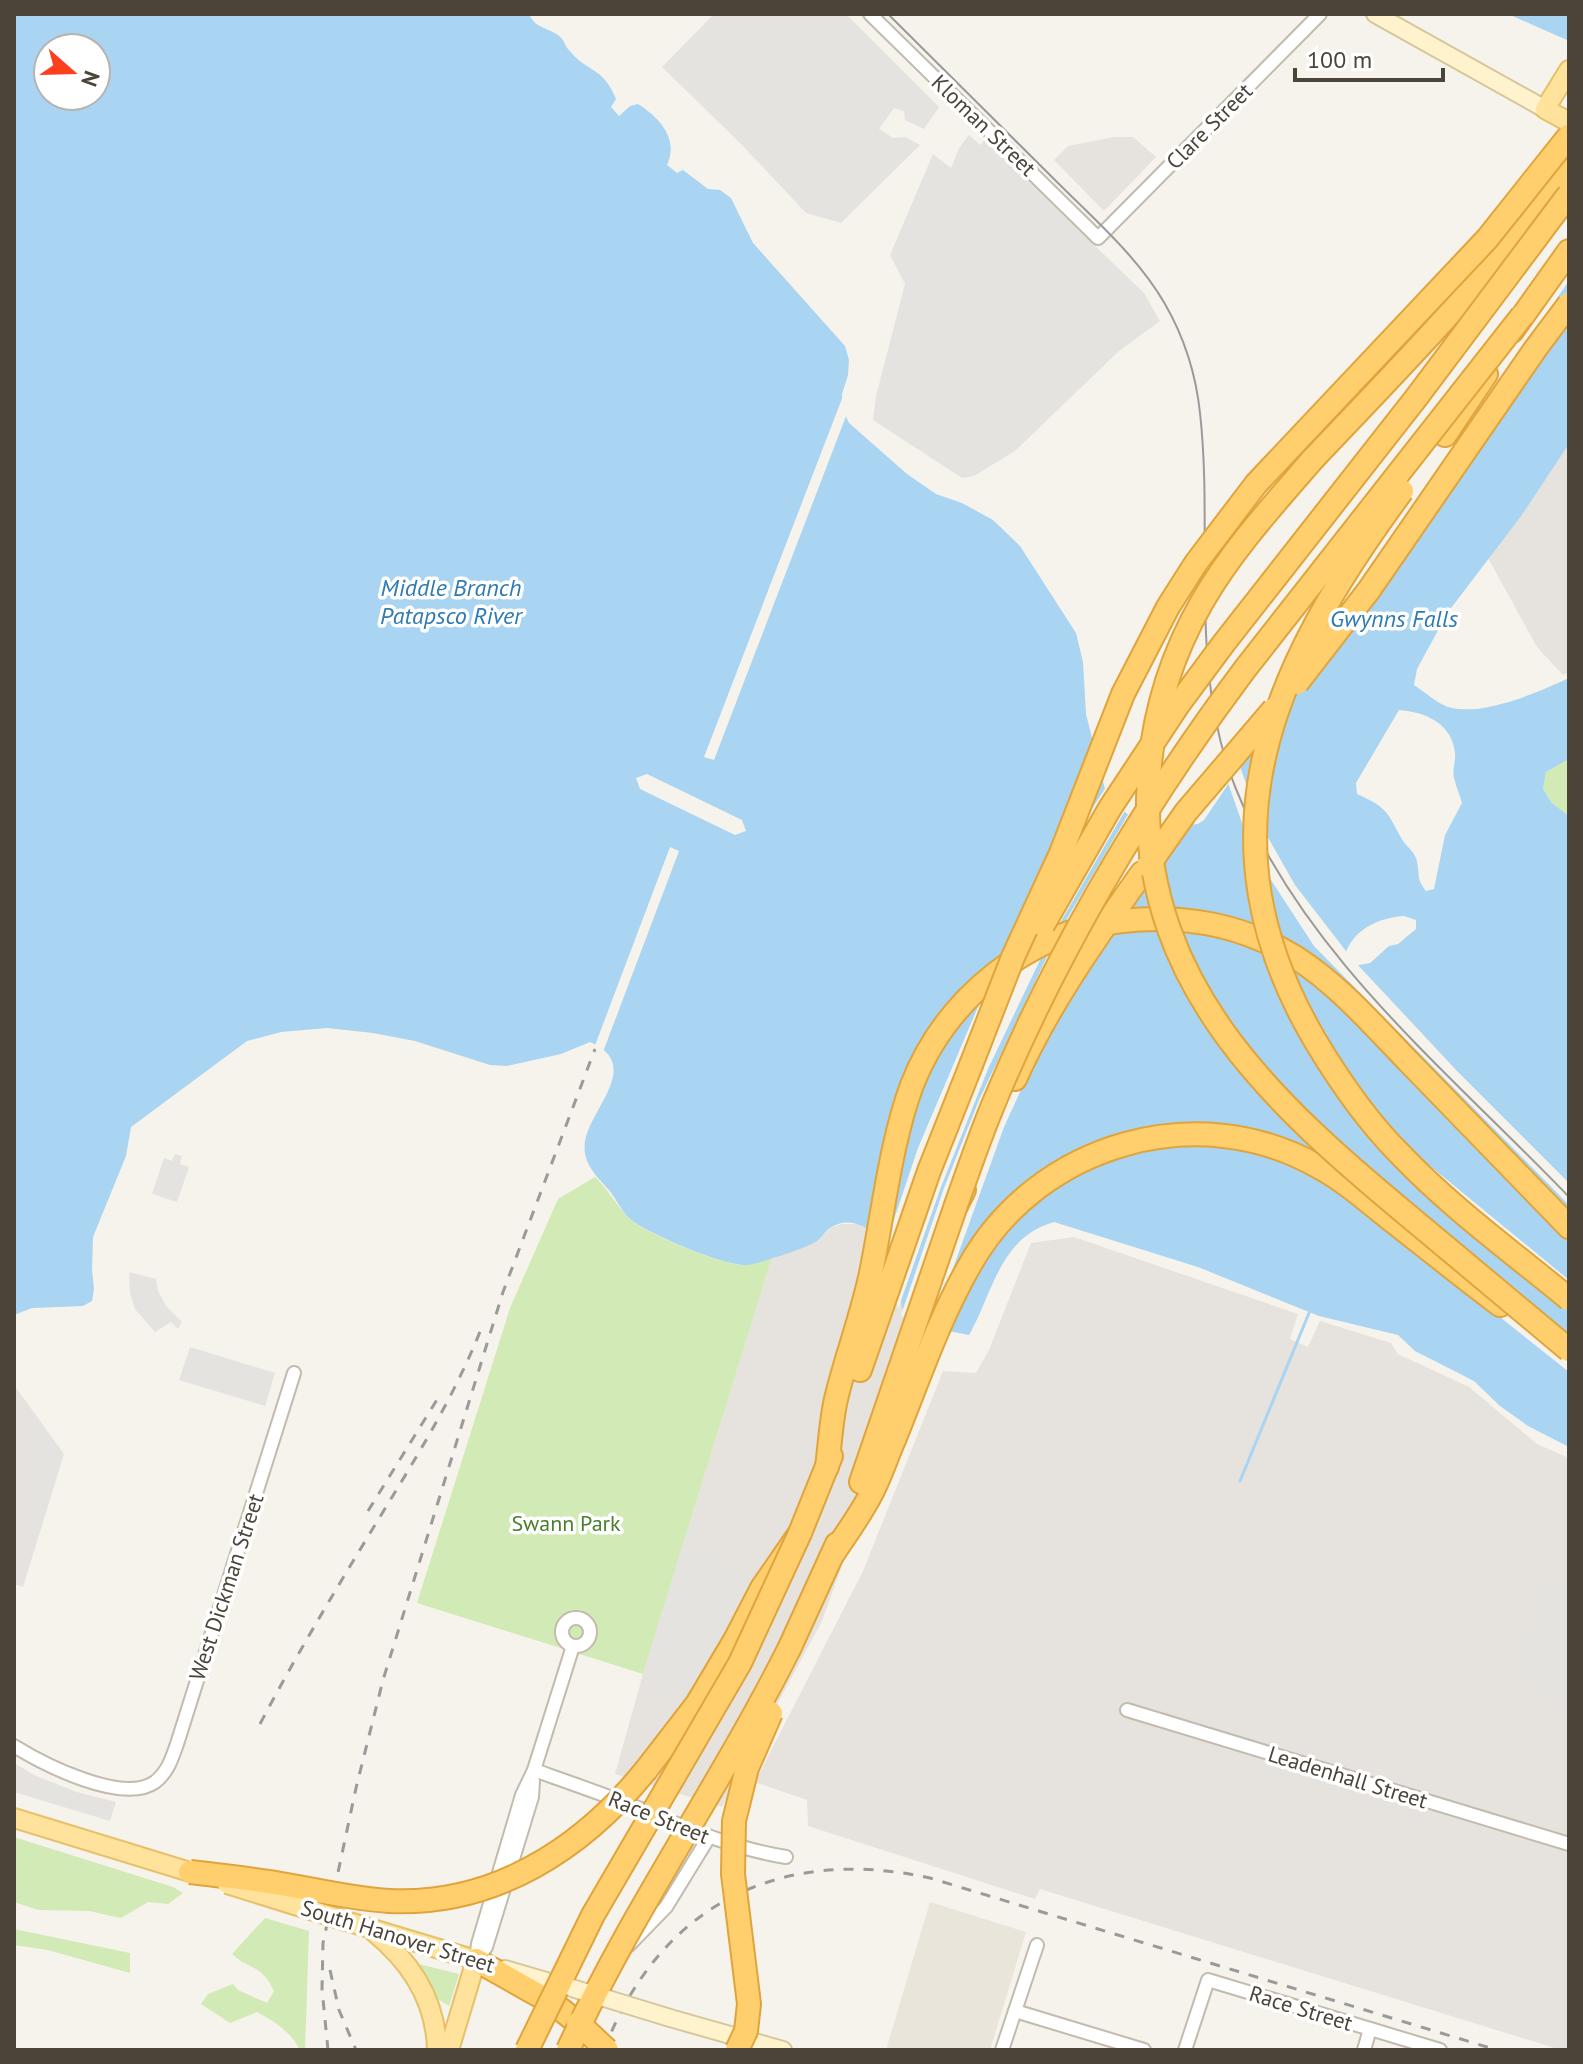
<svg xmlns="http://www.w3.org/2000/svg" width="1583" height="2064" font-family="'PT Sans',sans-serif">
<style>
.residential{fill:#eae5da}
.industrial{fill:#e6e2dd}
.green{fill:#d2eab5}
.parking{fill:#e5e3e0}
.water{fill:#a9d4f2;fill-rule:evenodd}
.pier{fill:#f6f3ec;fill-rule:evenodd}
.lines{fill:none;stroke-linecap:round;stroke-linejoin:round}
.stream{stroke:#a9d4f2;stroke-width:3}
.minor-casing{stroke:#c2bbae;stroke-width:16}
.secondary-casing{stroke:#d6c79b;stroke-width:20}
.primary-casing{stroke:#e6c16a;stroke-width:22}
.motorway-casing{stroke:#e0a43c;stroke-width:26}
.minor{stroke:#fff;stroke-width:12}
.secondary{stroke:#fff3cd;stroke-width:16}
.primary{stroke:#ffe39c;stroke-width:18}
.motorway{stroke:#ffcf6e;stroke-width:22}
.tram{stroke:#9a9a9a;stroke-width:2}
.rail{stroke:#9a9a9a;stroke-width:3;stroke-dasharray:10 10;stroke-linecap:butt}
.secondary-bridge-casing{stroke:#d6c79b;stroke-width:20;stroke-linecap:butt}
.primary-bridge-casing{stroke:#e6c16a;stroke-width:22;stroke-linecap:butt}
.motorway-bridge-casing{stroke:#e0a43c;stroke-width:26;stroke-linecap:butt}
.secondary-bridge{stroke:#fff3cd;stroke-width:16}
.primary-bridge{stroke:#ffe39c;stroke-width:18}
.motorway-bridge{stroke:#ffcf6e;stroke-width:22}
.labels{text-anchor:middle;stroke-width:7;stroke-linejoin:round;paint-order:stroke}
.street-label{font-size:22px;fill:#4b4439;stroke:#fff}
.park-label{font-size:22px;fill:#4a7f2a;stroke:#fff}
.water-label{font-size:24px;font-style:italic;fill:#2e7ab2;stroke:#fff}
</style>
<rect width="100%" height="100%" fill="#f6f3ec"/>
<!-- residential -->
<polygon class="residential" points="930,1902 1026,1932 990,2050 886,2050"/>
<!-- industrial -->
<g class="industrial">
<polygon points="1114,137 1133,137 1156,157 1104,211 1054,160 1068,146"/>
<polygon points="1569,444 1569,672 1563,675 1537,647 1488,558 1522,515"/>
<polygon points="841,1224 862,1224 890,1245 928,1327 822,1621 722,1807 615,1774 643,1674 772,1257 818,1241 830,1228"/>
<polygon points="1074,1237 1298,1314 1290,1339 1308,1347 1320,1321 1391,1343 1398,1354 1469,1387 1537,1444 1569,1458 1569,2050 1561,2050 1040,1889 1035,1899 808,1826 807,1800 755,1782 863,1571 943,1371 976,1373 989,1350 1031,1243"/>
</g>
<!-- green -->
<g class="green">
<polygon points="1569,759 1569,816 1552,803 1543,789 1546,772"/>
<path d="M595 1177C609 1190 617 1207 631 1220 647 1234 720 1264 742 1265 752 1266 762 1260 772 1257L643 1674 417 1603 510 1308 558 1199Z"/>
<polygon points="14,1837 173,1887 183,1893 168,1904 148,1902 121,1918 89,1911 38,1910 14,1902"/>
<path d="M265 1918 309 1931 305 2050H300C291 2032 274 2021 257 2012L230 2023 201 2004 208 1994 233 1984 238 1990 267 2003 274 1991C261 1963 250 1971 232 1954Z"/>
<polygon points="14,1929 130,1953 130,1973 48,1950 14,1945"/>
<polygon points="419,1964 459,1974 449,2006 439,2000"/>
</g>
<!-- parking -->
<g class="parking">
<polygon points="714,14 846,14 939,107 924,129 905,120 904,111 894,108 879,129 893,138 905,137 920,145 841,223 806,213 741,144 662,67"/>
<polygon points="969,135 980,145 985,140 1144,293 1160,321 1119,351 1015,451 974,476 962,478 873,420 876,396 905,284 890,255 933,154 951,168 959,148"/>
<polygon points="175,1154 182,1156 180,1164 189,1167 177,1202 152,1194 164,1158 172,1161"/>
<polygon points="129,1272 156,1279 158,1291 166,1306 182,1322 178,1329 171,1322 155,1332 135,1309 130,1293"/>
<polygon points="190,1347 275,1373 265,1406 179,1380"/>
<polygon points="14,1385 64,1454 23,1587 14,1584"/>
<polygon points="683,1543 752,1587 688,1699 641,1683"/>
<polygon points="1569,1581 1569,1708 1545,1699 1522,1663 1544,1587"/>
<polygon points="14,1763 36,1776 77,1792 116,1802 110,1821 14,1792"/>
</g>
<!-- water -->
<g class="water">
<path d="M14 14H529C535 28 546 27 558 35 565 40 564 45 569 50 587 73 602 65 616 99L611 107 619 116 630 106 638 104C660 118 679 139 667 165L677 173 683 170 708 189 720 190 731 198 753 243 845 346 849 360 848 375 842 394 843 410 849 423 907 474 936 494 962 503 993 520 1020 546 1076 633 1083 662 1086 714 1106 793 1126 813 1142 822 1165 828 1198 824 1204 820 1229 783 1282 692 1514 373 1569 277V444L1522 515 1448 612 1417 669 1414 685C1425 692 1440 706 1452 708 1486 715 1539 692 1569 678V759L1546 772 1543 789 1552 803 1569 816V1447L1528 1426 1500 1406 1474 1381 1415 1351 1398 1335 1319 1316 1198 1267 1054 1222C999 1238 994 1291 969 1335L928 1327 903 1312 890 1245C873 1232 853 1213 830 1228 825 1231 822 1238 817 1241 807 1248 760 1263 748 1265 726 1267 652 1235 634 1222 622 1214 617 1199 608 1189 595 1174 582 1163 585 1141 591 1107 643 1065 590 1042L561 1054 507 1066 490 1065 415 1041 373 1033 327 1028 281 1032 247 1041 131 1127 126 1156 93 1237 92 1270 94 1289 92 1301 83 1306 32 1308 14 1315ZM48 48H96V96H48ZM1399 710C1425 712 1452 723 1455 753 1456 761 1452 770 1454 778 1456 787 1460 795 1462 803L1445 835 1434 889 1426 891C1416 878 1420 876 1417 862 1416 853 1408 848 1403 841 1387 813 1389 808 1357 794L1356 783ZM1404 916 1416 920V929L1398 944 1389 946 1370 963 1343 968C1344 935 1373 918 1404 916Z"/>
<polygon points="1508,14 1569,14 1569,41"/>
</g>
<!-- pier -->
<g class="pier">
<polygon points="1569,273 1569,281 1526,342 1542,312"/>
<path d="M1569 297V315L1375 595 1295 696 1279 739 1272 775 1266 834 1295 885 1349 955 1347 964 1356 963 1458 1072 1569 1183V1205L1314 946 1269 877 1282 942 1313 961 1338 981 1569 1218V1235L1343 1001 1317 979 1288 959 1311 1012 1338 1058 1368 1101 1418 1156 1569 1280V1310L1421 1186 1364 1126 1330 1083 1302 1037 1278 988 1263 946 1225 932 1177 925 1197 973 1221 1014 1272 1078 1352 1158 1569 1339V1372L1326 1179 1295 1162 1261 1150 1207 1141 1171 1142 1133 1147 1078 1168 1046 1188 1017 1213 983 1255 946 1335 933 1332 966 1261 997 1217 1046 1174 1097 1147 1149 1132 1183 1129 1222 1130 1278 1143 1338 1171 1270 1104 1207 1029 1179 980 1156 923 1114 926 1093 958 1032 1066 1004 1127 930 1332 901 1315 944 1188 979 1100 1052 946 1046 948 1041 958 988 1069 941 1187 898 1309 885 1246 918 1148 986 988 949 1027 930 1057 915 1091 906 1122 882 1244 872 1236 893 1127 902 1093 924 1045 943 1016 968 989 999 962 1059 836 1097 741 1102 762 1073 838 1108 784 1118 802 1126 809 1056 930 1061 929 1130 811 1143 819 1161 824 1157 829 1159 841 1172 823 1189 821 1161 859 1173 911 1225 920 1258 930 1248 873 1247 837 1227 780 1279 689 1327 629 1314 656 1338 626 1532 346ZM1260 737 1250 791 1249 792 1238 761ZM1145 882 1152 911 1124 913H1123Z"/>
<polygon points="853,370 846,395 848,411 714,760 704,757"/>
<polygon points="647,774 742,820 746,831 735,835 640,789 636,778"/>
<polygon points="670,847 679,851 603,1052 594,1048"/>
</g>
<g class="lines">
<!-- stream -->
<polyline class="stream" points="1240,1481 1309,1313"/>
<!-- minor casing -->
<g class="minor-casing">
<g id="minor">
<polyline points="870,14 1098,238 1320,14"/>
<circle cx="576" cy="1632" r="14"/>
<polyline points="1127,1710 1569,1844"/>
<path d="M14 1746C43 1764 123 1805 155 1782 168 1772 172 1758 177 1744L294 1373"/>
<path d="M534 1770C565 1781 597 1792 628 1804 680 1825 730 1848 786 1857"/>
<polyline points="628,1946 666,1907 709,1837"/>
<polyline points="476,1960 478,1944 522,1795 534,1770 573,1646"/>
<polyline points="476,1960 486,1947 532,1797 533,1781"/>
<polyline points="1015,2011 1144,2050"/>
<polyline points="1002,2050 1037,1945"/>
<polyline points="1185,2050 1208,1980 1440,2050"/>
<polyline points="1364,2050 1370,2029"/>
</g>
</g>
<!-- secondary casing -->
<g class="secondary-casing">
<g id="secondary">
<polyline points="1375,14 1545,109"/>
<polyline points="505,1969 567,1987"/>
<polyline points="670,2018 783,2050"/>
</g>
</g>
<!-- primary casing -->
<g class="primary-casing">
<g id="primary">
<polyline points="1569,70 1545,109 1569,122"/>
<polyline points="14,1818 190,1872"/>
<polyline points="346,1921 476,1960 449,2050"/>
<path d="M374 1932C412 1963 436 2001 437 2050"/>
</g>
</g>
<!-- motorway casing -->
<g class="motorway-casing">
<g id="motorway">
<polyline points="1512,331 1569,251"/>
<polyline points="1445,435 1486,374"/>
<path d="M1313 459C1402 365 1493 273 1569 169"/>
<path d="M1015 1079C1048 1005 1095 939 1142 873"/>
<polyline points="860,1370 929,1171 971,1065"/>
<path d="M827 1467C830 1444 831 1421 836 1399 846 1357 862 1316 871 1273 883 1214 891 1141 912 1085 946 998 1029 931 1122 921 1183 914 1243 925 1295 957 1339 985 1373 1025 1409 1062 1462 1117 1516 1172 1569 1227"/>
<polyline points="861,1482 955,1208 964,1190"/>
<path d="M831 1557C844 1537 859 1517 870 1496 880 1478 886 1458 894 1440 918 1381 939 1318 971 1263 1039 1144 1197 1098 1317 1166 1344 1180 1367 1201 1390 1219 1427 1248 1463 1277 1500 1305"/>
<polyline points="790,1647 837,1544"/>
<polyline points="646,1770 697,1704 735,1640 762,1588 800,1533 831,1456"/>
<polyline points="476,1960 554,2004 578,2023"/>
</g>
</g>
<!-- minor -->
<use href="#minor" class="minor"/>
<!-- secondary -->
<use href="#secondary" class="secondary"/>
<!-- primary -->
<use href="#primary" class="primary"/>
<!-- motorway -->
<use href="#motorway" class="motorway"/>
<!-- tram -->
<path class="tram" d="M888 14C944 70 1000 125 1056 181 1094 219 1138 257 1165 304 1184 337 1196 375 1200 413 1214 538 1187 668 1236 789 1303 955 1448 1071 1569 1197"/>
<!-- rail -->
<g class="rail">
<polyline points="368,1511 438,1398"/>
<path d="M260 1724C299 1650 342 1579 386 1507 422 1448 458 1389 483 1324"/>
<polyline points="330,1970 339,2010 356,2050"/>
<polyline points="328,2050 322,1989 323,1943 356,1788 383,1680 503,1292 595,1049"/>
<path d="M604 2050C659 1905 780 1845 930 1878L1497 2050"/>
</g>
<!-- secondary-bridge casing -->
<g class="secondary-bridge-casing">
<polyline id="secondary-bridge" points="572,1988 670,2018"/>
</g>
<!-- primary-bridge casing -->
<g class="primary-bridge-casing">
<polyline id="primary-bridge" points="227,1884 346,1921"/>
</g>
<!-- motorway-bridge casing -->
<g class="motorway-bridge-casing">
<g id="motorway-bridge">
<path d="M1313 459C1274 504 1232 550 1202 602 1167 663 1149 729 1148 799 1145 989 1276 1106 1411 1218 1464 1262 1516 1306 1569 1350"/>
<path d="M1402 491C1272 667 1194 836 1316 1042 1340 1082 1366 1120 1399 1153 1450 1207 1512 1252 1569 1299"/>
<polyline points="1297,683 1369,590 1536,348 1569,304"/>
<polyline points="1148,866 1186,812 1274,709"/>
<polyline points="1043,925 1110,808 1178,705 1224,643 1416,398 1569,194"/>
<polyline points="971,1065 1013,957 1061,853 1123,694 1168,607 1196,563 1256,484 1487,239 1569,136"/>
<path d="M955 1208C967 1174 979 1139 993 1105 1058 949 1144 804 1245 669L1522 316"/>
<path d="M190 1872C222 1876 255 1879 287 1885 321 1891 354 1899 389 1901 494 1906 582 1849 646 1770"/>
<polyline points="578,2023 607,2050"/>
<polyline points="527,2050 593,1915 740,1663 800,1533"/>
<path d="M568 2050C632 1910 721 1785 790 1647"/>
<polyline points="737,2050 746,2031 749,2004 733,1874 734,1821 747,1768 771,1713"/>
</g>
</g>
<!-- secondary-bridge -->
<use href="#secondary-bridge" class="secondary-bridge"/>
<!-- primary-bridge -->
<use href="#primary-bridge" class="primary-bridge"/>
<!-- motorway-bridge -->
<use href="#motorway-bridge" class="motorway-bridge"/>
</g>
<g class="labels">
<!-- street labels -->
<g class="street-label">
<text transform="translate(984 125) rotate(44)" y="8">Kloman Street</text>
<text transform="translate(1209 126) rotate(-45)" y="8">Clare Street</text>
<text transform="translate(226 1587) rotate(-72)" y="8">West Dickman Street</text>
<text transform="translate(1348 1777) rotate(17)" y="8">Leadenhall Street</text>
<text transform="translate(659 1817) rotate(22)" y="8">Race Street</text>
<text transform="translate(398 1936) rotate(17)" y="8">South Hanover Street</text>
<text transform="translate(1301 2008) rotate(17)" y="8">Race Street</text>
</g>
<!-- park labels -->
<g class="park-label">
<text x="566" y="1531">Swann Park</text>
</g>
<!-- water labels -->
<g class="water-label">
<text x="451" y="596">Middle Branch<tspan x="451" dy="28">Patapsco River</tspan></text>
<text x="1394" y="627">Gwynns Falls</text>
</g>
</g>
<!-- border -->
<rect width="1583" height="2064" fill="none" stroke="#4b4439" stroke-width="32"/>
<!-- north arrow -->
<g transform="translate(72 72) rotate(110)"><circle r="38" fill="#ffffff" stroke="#b7b4b0" stroke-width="2"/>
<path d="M0-6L14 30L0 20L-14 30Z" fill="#fc3f1d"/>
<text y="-12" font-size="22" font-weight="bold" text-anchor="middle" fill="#4b4439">N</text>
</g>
<!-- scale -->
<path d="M1295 68v12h148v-12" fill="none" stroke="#4b4439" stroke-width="4"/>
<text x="1307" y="68" font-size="24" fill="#4b4439" stroke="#ffffff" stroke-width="6" paint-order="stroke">100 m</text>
</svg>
